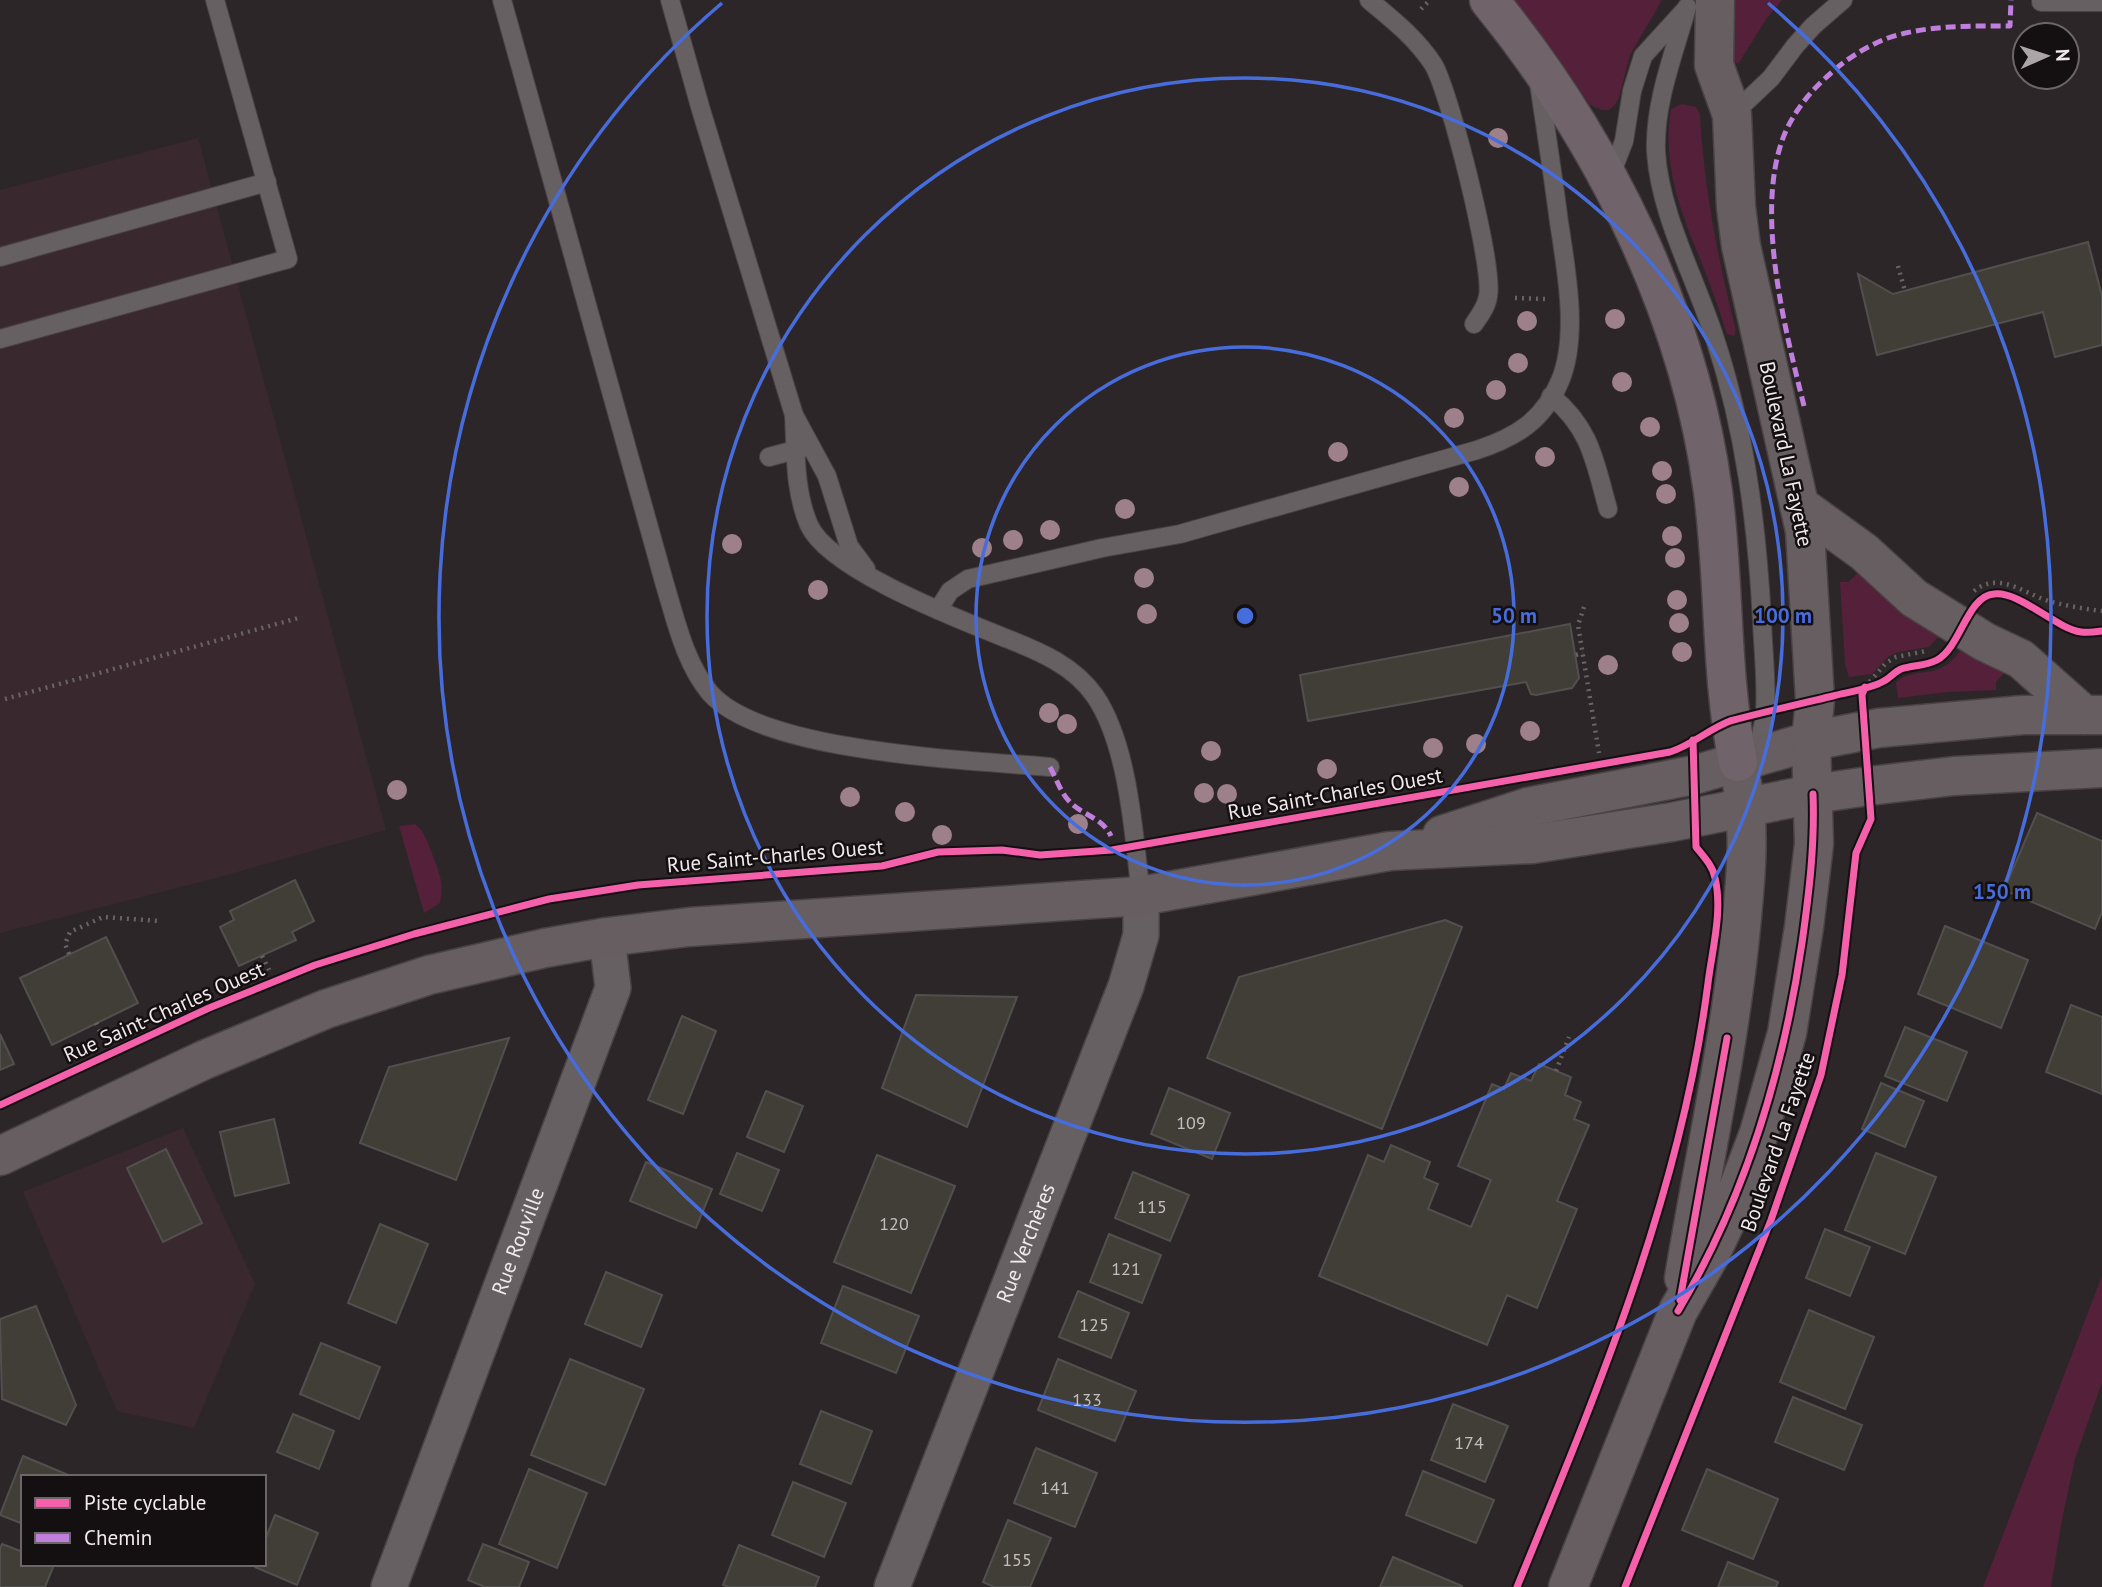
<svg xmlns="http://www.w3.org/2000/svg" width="2102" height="1587" font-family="'PT Sans',sans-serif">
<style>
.built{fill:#39282e}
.green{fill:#552039}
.building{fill:#403e37;stroke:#52504f;stroke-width:2}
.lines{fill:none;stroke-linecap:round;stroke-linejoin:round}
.lane-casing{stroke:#494346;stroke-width:20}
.street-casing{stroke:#494346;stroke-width:38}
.secondary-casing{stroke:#494346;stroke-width:41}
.highway-casing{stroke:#494346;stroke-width:41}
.path{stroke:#686365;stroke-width:4.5;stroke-dasharray:2 5;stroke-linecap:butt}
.lane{stroke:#666062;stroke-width:18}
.street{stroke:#666062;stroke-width:35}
.secondary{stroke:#675e61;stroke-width:38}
.highway{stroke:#706369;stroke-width:38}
.quiet{stroke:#c07fdc;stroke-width:5;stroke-dasharray:10 5;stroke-linecap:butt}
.cycleway-casing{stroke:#140f11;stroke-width:11}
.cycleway{stroke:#f560ab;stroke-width:7}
.tree{fill:#9e808b}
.ring{fill:none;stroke:#476ddc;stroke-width:3.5}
.labels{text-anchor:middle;stroke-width:5;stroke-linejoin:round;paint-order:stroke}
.number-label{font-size:18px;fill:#c5bebf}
.street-label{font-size:21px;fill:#f1e9ec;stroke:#140f11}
.centre{fill:#476ddc;stroke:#140f11;stroke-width:3.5}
.ring-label{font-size:21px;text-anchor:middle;font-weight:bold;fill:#476ddc;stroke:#140f11;stroke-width:5;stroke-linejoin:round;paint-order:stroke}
</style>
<rect width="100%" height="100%" fill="#2d2629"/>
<!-- built -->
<g class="built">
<polygon points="198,138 386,830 220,877 0,933 0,190"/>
<polygon points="183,1128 255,1284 194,1428 117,1411 23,1192"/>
</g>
<!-- green -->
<g class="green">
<polygon points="1514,0 1662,0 1630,55 1619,97 1615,105 1609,110 1602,110 1590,105 1559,59"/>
<polygon points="1735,0 1782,0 1767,18 1738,64 1733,61"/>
<path d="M1682 104 1696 107 1700 115C1704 188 1718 260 1736 331L1734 336 1727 334C1717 303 1706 272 1693 242 1676 198 1663 157 1671 109Z"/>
<polygon points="1860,571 1939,636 1929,647 1898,652 1889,656 1872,674 1849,677 1845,664 1840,582 1848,582"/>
<path d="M1961 650 2006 671 1996 682V690L1947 692 1898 698 1896 682C1919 664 1937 683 1961 650Z"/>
<path d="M415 824C425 832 425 837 430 848 437 868 445 880 440 903L424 913 399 826Z"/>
<polygon points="2102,1276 2102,1382 2075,1459 2062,1519 2051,1587 1983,1587"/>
</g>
<!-- building -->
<g class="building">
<polygon points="2088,242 2102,296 2102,345 2055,357 2043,312 1877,355 1858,274 1893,294"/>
<polygon points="1570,624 1579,678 1572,688 1536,695 1531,694 1526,682 1308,721 1300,675"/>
<polygon points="2037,813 2102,841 2102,912 2095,929 2004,890"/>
<polygon points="295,880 314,921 292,932 296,940 239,966 220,927 234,920 230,911"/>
<polygon points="1445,920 1462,927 1382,1129 1207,1058 1239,977"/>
<polygon points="1945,926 2028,960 2001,1028 1918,994"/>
<polygon points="106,937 138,1003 52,1045 20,978"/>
<polygon points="916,995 1017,997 967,1127 882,1088"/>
<polygon points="2071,1005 2102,1017 2102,1094 2046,1072"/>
<polygon points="682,1016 716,1031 683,1114 648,1100"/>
<polygon points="1905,1027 1967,1052 1947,1101 1885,1076"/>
<polygon points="0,1034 14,1064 0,1070"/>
<polygon points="509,1038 456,1180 360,1143 389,1067"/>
<polygon points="1539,1064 1571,1077 1565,1095 1581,1102 1574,1119 1589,1125 1557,1201 1577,1209 1537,1308 1507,1295 1487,1345 1319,1276 1368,1155 1384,1162 1391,1145 1430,1162 1424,1178 1438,1184 1428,1209 1471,1227 1491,1180 1458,1166 1492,1084 1504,1089 1511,1073 1531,1081"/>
<polygon points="1881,1083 1924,1101 1905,1147 1862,1129"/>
<polygon points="1169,1088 1230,1113 1212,1159 1151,1134"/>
<polygon points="766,1091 803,1106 784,1152 747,1137"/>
<polygon points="274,1119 289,1183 235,1196 220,1132"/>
<polygon points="166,1149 202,1223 163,1242 127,1168"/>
<polygon points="737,1153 779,1170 762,1211 720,1194"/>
<polygon points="1876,1153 1936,1177 1905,1254 1845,1230"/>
<polygon points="877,1155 955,1186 911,1293 834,1262"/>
<polygon points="646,1162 712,1189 696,1228 630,1201"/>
<polygon points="1133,1172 1189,1195 1170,1241 1115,1218"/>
<polygon points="380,1224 428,1244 396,1323 348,1303"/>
<polygon points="1825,1229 1870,1247 1850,1296 1806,1278"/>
<polygon points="1109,1234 1161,1255 1142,1303 1090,1282"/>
<polygon points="606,1272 662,1295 641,1347 585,1324"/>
<polygon points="843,1286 919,1316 896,1373 821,1343"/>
<polygon points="1078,1291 1129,1313 1111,1358 1059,1337"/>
<polygon points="36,1306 76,1405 66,1425 2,1399 0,1319"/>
<polygon points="1809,1310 1874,1337 1845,1409 1780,1382"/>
<polygon points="321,1343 380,1367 359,1419 300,1394"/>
<polygon points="570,1359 644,1389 605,1485 531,1455"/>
<polygon points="1058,1359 1136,1391 1115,1441 1038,1410"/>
<polygon points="1793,1397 1862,1425 1844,1470 1775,1442"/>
<polygon points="1453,1404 1508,1426 1485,1482 1431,1460"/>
<polygon points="821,1411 872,1431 851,1484 800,1464"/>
<polygon points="293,1414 334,1431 319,1469 277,1452"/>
<polygon points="1036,1448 1097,1473 1075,1527 1014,1503"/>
<polygon points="23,1456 73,1477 23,1477 23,1524 0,1515"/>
<polygon points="529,1469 587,1493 557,1568 499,1544"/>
<polygon points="1707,1469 1778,1499 1753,1559 1682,1530"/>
<polygon points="1423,1471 1494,1500 1476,1543 1406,1515"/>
<polygon points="793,1482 846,1503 824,1557 772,1535"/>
<polygon points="275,1515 318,1533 297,1585 255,1567 256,1564 264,1564 264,1543"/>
<polygon points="1008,1520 1051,1538 1030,1587 994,1587 983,1582"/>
<polygon points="2,1544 23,1552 23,1564 54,1565 45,1587 0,1587 0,1549"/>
<polygon points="483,1544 529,1562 519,1587 485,1587 468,1580"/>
<polygon points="739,1545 819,1577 815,1587 729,1587 723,1585"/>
<polygon points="1393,1557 1462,1586 1462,1587 1380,1587"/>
<polygon points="1728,1562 1778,1582 1776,1587 1718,1587"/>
</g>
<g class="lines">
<!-- lane casing -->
<g class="lane-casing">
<g id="lane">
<path d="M502 0 665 585C676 621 685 663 710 693 763 753 970 760 1050 767"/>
<polyline points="670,0 701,110 794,415 827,476 849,546 866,569"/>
<path d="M1369 0C1392 19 1416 38 1433 64 1449 89 1494 267 1488 296 1487 306 1480 315 1474 324"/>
<polyline points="2041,2 2102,2"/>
<path d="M1687 7C1674 54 1654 103 1656 152 1660 215 1696 279 1715 339 1745 430 1757 525 1762 621 1763 650 1767 682 1765 711 1764 727 1759 743 1756 758"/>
<polyline points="1732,115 1771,78 1795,46 1813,26 1843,0"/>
<polyline points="1610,177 1624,141 1632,91 1643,56 1685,10"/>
<polyline points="0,257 267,182"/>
<polyline points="0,339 288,259 215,0"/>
<path d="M1551 396C1591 428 1595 463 1608 509"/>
<path d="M794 415C796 452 794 490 809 525 829 570 961 620 1008 639 1041 652 1074 666 1095 696 1129 746 1134 837 1141 896"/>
<polyline points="769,457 806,447"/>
<path d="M938 610 950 591 968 579 1102 548 1180 534 1477 450C1516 437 1543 421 1560 381 1579 336 1566 269 1559 222 1553 176 1546 130 1539 84"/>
</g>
</g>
<!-- street casing -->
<g class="street-casing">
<g id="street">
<path id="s1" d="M389 1587 613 988 607 937"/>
<path id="s2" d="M892 1587 1126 986 1141 935V896"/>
</g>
</g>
<!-- secondary casing -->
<g class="secondary-casing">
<g id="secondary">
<polyline points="1799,505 1864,552 1914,598 1985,642 2021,659 2084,715"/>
<polyline points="1442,835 1528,807 1694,775 1811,741 1879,728 2023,715 2102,715"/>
<polyline points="0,1156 204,1060 326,1009 429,975 545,948 607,937 689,927 1141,896 1390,851 1533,844 1672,822 1813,794 1869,786 1954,776 2102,768"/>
<path d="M1684 1278C1703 1164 1728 1052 1740 937 1745 886 1751 834 1742 783"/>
<polyline points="1568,1587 1678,1311 1710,1255 1726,1221 1759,1133 1787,1033 1804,927 1814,844 1811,741 1815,700 1805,531 1741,246 1736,207 1732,115 1714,65 1715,0"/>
</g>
</g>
<!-- highway casing -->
<g class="highway-casing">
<path id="highway" d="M1489 0C1603 140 1689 312 1713 492 1725 582 1720 674 1738 762"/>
</g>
<!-- path -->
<g class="path">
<polyline points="1421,9 1430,0"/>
<polyline points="1898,266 1905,291"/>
<polyline points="1515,298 1545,299"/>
<path d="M1974 591C2000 570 2025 595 2052 602 2068 606 2085 609 2102 611"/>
<polyline points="1584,607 1578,625 1599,753"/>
<polyline points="1576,655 1583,653"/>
<polyline points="1865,687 1886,663 1896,657 1926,651"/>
<polyline points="5,699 302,617"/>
<polyline points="69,954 65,944 70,932 103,917 159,921"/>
<polyline points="262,956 269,970"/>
<polyline points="96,1023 105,1042"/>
<polyline points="1556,1071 1569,1037"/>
</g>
<!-- lane -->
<use href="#lane" class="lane"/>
<!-- street -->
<use href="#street" class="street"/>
<!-- secondary -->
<use href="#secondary" class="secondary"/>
<!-- highway -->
<use href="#highway" class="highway"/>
<!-- quiet -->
<g class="quiet">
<path d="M1804 406C1785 329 1755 214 1783 138 1792 114 1810 91 1830 74 1846 59 1867 46 1888 38 1927 25 1969 26 2010 26L2011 0"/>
<path d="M1050 767C1056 778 1061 793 1069 801 1083 816 1102 817 1111 836"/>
</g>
<!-- cycleway casing -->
<g class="cycleway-casing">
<g id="cycleway">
<path d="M0 1105 209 1008 315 965 414 934 549 899 638 885 882 866 938 852 1002 850 1040 855 1112 850 1670 752C1692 745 1709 729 1730 721 1764 712 1799 704 1833 696 1849 692 1870 689 1884 681 1890 678 1894 672 1901 669 1913 665 1926 666 1937 660 1961 647 1967 596 1994 594 2020 591 2055 628 2081 632 2088 633 2095 632 2102 631"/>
<polyline points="1680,1300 1727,1038"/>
<path d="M1678 1311C1745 1198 1783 1073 1802 943 1809 893 1815 845 1813 794"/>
<path d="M1517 1587C1597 1392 1681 1194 1708 983 1712 950 1723 911 1715 878 1713 866 1703 856 1696 847L1693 740"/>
<polyline points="1625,1587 1771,1220 1821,1075 1842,975 1856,853 1871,819 1862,695 1865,687"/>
</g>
</g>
<!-- cycleway -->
<use href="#cycleway" class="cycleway"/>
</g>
<!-- trees -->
<g class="tree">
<circle cx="1498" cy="138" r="10"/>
<circle cx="1615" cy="319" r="10"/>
<circle cx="1527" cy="321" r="10"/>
<circle cx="1518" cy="363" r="10"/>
<circle cx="1622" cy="382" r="10"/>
<circle cx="1496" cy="390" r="10"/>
<circle cx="1454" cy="418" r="10"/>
<circle cx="1650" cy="427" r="10"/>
<circle cx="1338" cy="452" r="10"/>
<circle cx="1545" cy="457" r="10"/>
<circle cx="1662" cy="471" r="10"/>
<circle cx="1459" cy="487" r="10"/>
<circle cx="1666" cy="494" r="10"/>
<circle cx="1125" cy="509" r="10"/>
<circle cx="1050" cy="530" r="10"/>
<circle cx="1672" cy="536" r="10"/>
<circle cx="1013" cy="540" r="10"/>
<circle cx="732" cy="544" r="10"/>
<circle cx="982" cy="548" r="10"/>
<circle cx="1675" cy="558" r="10"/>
<circle cx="1144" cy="578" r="10"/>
<circle cx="818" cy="590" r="10"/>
<circle cx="1677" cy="600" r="10"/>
<circle cx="1147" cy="614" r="10"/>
<circle cx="1679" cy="623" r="10"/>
<circle cx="1682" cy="652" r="10"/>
<circle cx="1608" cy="665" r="10"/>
<circle cx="1049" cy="713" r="10"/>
<circle cx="1067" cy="724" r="10"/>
<circle cx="1530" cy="731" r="10"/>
<circle cx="1476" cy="744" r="10"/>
<circle cx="1433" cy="748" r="10"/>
<circle cx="1211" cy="751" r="10"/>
<circle cx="1327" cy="769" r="10"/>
<circle cx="397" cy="790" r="10"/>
<circle cx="1204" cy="793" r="10"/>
<circle cx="1227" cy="794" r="10"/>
<circle cx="850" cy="797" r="10"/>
<circle cx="905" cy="812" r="10"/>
<circle cx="1078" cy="824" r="10"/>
<circle cx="942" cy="835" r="10"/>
</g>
<!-- distance rings -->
<g class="ring">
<circle cx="1245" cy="616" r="269"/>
<circle cx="1245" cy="616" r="538"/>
<path d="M1768 3A806 806 0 1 1 722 3"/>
</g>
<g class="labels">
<!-- number labels -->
<g class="number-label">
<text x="1191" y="1129">109</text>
<text x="1152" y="1213">115</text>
<text x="894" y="1230">120</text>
<text x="1126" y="1275">121</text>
<text x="1094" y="1331">125</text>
<text x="1087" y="1406">133</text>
<text x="1469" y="1449">174</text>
<text x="1055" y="1494">141</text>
<text x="1017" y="1566">155</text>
</g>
<!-- street labels -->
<g class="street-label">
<text transform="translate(1786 454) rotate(78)" y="7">Boulevard La Fayette</text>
<text transform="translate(1335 794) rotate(-10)" y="7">Rue Saint-Charles Ouest</text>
<text transform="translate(775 856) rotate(-5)" y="7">Rue Saint-Charles Ouest</text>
<text transform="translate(164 1012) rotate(-24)" y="7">Rue Saint-Charles Ouest</text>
<text transform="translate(1778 1142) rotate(-71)" y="7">Boulevard La Fayette</text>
<text dy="7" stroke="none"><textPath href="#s1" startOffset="369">Rue Rouville</textPath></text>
<text dy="7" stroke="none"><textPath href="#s2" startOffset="369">Rue Verchères</textPath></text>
</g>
</g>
<circle cx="1245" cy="616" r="10" class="centre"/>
<g class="ring-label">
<text x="1514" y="623">50 m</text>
<text x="1783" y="623">100 m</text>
<text x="2002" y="899">150 m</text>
</g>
<!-- legend -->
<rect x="21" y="1475" width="245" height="91" fill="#140f11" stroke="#6c6669" stroke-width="2"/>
<rect x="35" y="1498" width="35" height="10" fill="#f560ab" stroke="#6c6669" stroke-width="2"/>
<text x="84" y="1510" font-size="21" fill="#f1e9ec">Piste cyclable</text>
<rect x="35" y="1533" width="35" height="10" fill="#c07fdc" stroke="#6c6669" stroke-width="2"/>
<text x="84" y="1545" font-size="21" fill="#f1e9ec">Chemin</text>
<!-- north arrow -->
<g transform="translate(2046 56) rotate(87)"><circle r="33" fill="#140f11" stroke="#6c6669" stroke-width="2"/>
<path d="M0-5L12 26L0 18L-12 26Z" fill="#aca5a8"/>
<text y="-10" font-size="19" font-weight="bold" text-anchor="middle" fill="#f1e9ec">N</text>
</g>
</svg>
